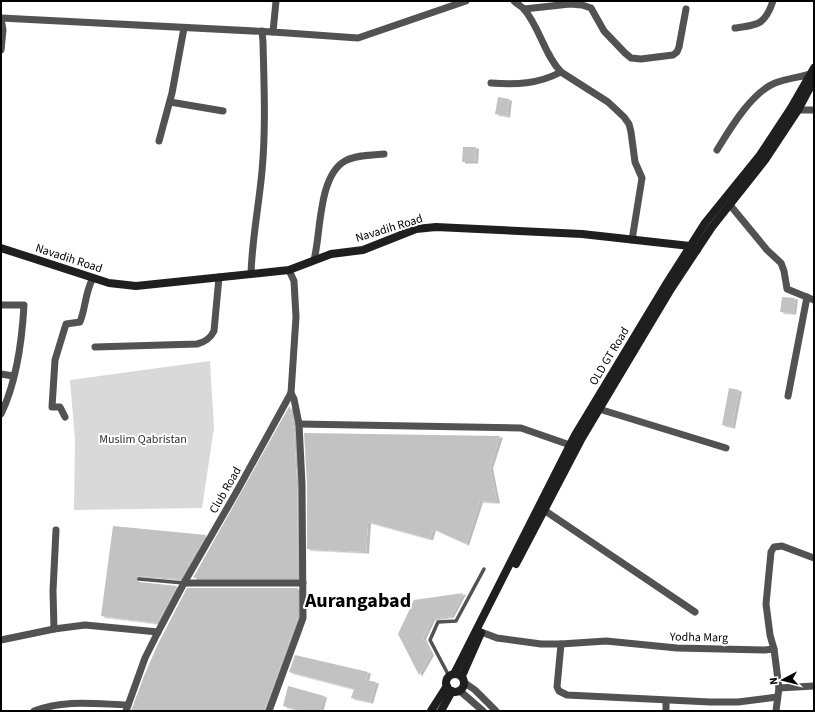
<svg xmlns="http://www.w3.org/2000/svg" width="815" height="712" font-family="'Source Sans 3',sans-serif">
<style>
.green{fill:#d9d9d9}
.building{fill:#c2c2c2;filter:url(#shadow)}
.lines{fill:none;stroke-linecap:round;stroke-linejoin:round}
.lane{stroke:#525252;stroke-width:3.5}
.street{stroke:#525252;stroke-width:7}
.secondary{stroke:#1f1f1f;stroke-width:8}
.labels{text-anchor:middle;stroke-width:4;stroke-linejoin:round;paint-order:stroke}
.street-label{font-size:12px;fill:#000;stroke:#fff}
.park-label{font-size:12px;fill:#303030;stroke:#fff}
.town-label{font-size:20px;font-weight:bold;fill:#000;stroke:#fff}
</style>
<defs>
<filter id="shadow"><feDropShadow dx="3" dy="1.5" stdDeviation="0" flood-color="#0004"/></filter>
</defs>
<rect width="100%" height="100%" fill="#fff"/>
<!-- green -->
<polygon class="green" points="210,361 214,428 202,508 74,510 75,440 70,380"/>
<!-- building -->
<g class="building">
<polygon points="498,97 509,99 507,116 495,114"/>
<polygon points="463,147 476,147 475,162 462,162"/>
<polygon points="782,297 795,298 793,313 780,312"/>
<polygon points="729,388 739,390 732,427 722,425"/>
<polygon points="290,405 294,432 297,484 298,578 193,578"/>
<polygon points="304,433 500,436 490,467 497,502 480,501 466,544 433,529 430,539 368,522 366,552 307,549 307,484"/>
<polygon points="113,526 206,535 180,579 139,576 136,577 136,581 139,582 177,586 157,623 101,616"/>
<polygon points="187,588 298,588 298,617 264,711 131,711 144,676 157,646"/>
<polygon points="463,593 451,616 432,619 423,638 431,654 419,675 398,634 414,600"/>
<polygon points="295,655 368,672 366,680 376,682 370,702 351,698 354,689 289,672"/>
<polygon points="288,686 324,696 320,711 301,711 283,706"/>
</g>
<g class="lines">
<!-- lane -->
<g class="lane">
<polyline points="139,579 184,583"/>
<polyline points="449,676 430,640 438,622 456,621 484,569"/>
</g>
<!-- street -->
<g class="street">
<polyline points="276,1 273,32 358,38 466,1"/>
<path d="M514 1C517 4 521 6 524 9 540 28 544 54 561 72L608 102 624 117 629 124 631 132 635 162 642 178 632 240"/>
<polyline points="524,9 570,4 582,5 591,8 604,31 625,53 631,58 641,59 673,55 677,52 679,47 686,9"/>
<polyline points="1,18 273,32"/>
<polyline points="1,19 3,30 1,50"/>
<path d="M735 28C758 25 765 25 773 1"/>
<path d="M491 83C516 85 538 84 561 72"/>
<polyline points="170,102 223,111"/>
<polyline points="798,110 814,110"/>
<polyline points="159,141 172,93 184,28"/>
<path d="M717 150C730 129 751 93 775 83 785 79 800 77 811 74"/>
<polyline points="730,205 767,250 781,263 784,271 787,289 814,300"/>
<path d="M314 260C321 234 318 176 345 161 356 155 371 155 384 154"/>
<path d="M251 274C252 239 259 205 262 171 266 128 264 85 263 42L262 31"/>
<path d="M1 305H24C22 341 17 381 1 414"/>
<path d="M95 347 197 344C205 342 210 339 214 331L219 277"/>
<polyline points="1,374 13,376"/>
<polyline points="788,396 807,297"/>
<polyline points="599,409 726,448"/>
<path d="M65 417 60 407H52L55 360 66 324 80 322C86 307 85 292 93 278"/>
<polyline points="299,424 521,428 570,445"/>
<polyline points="544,510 695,612"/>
<polyline points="184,583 303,583"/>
<polyline points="54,629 53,591 56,530"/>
<polyline points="476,630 497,638 541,644 561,644 606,641 677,648 765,650 774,649 770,635 766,604 771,552 774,547 782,546 814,558"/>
<polyline points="1,640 54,629 85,625 158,632"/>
<polyline points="561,644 557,687 559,691 567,695 710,702 738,702 777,697"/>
<polyline points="774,649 779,688 776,711"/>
<polyline points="465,683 475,690 496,711"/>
<polyline points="779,688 814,686"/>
<polyline points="460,691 483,711"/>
<path d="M34 711C65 699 96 704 128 705"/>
<polyline points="126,711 145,658 158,632 184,583 237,491 291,393 296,317 294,281 289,270"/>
<polyline points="269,711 303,618 302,484 299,424 294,399 291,393"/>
<polyline points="666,711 666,701"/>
</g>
<!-- secondary -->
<g class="secondary">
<polyline points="1,248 109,283 136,286 289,270 331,254 363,250 416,229 436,227 582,234 690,246 697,250"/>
<polyline points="516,564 582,438 671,289 712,227 765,160 798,110 814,80"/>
<circle cx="455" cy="683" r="9"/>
<polyline points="454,674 575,435 665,286 705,223 760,155 791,108 814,68"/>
<polyline points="462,676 481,633"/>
<polyline points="431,711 447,686"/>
<polyline points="441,711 452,691"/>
</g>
</g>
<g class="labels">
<!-- street labels -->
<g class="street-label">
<text transform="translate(389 228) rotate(-17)" y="4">Navadih Road</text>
<text transform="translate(69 258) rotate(18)" y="4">Navadih Road</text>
<text transform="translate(609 356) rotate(-59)" y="4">OLD GT Road</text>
<text transform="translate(225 490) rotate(-60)" y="4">Club Road</text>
<text transform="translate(699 637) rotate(1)" y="4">Yodha Marg</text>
</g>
<!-- park labels -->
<g class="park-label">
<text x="143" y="443">Muslim Qabristan</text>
</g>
<!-- town labels -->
<g class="town-label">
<text x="358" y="607">Aurangabad</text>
</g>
</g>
<!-- border -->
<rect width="815" height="712" fill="none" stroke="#000000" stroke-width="4"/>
<!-- north arrow -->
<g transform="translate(783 680) rotate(263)" stroke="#ffffff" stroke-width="3" paint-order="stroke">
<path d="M0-3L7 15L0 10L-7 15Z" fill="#000000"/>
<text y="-6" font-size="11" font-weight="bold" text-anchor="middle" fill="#000000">N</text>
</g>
</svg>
